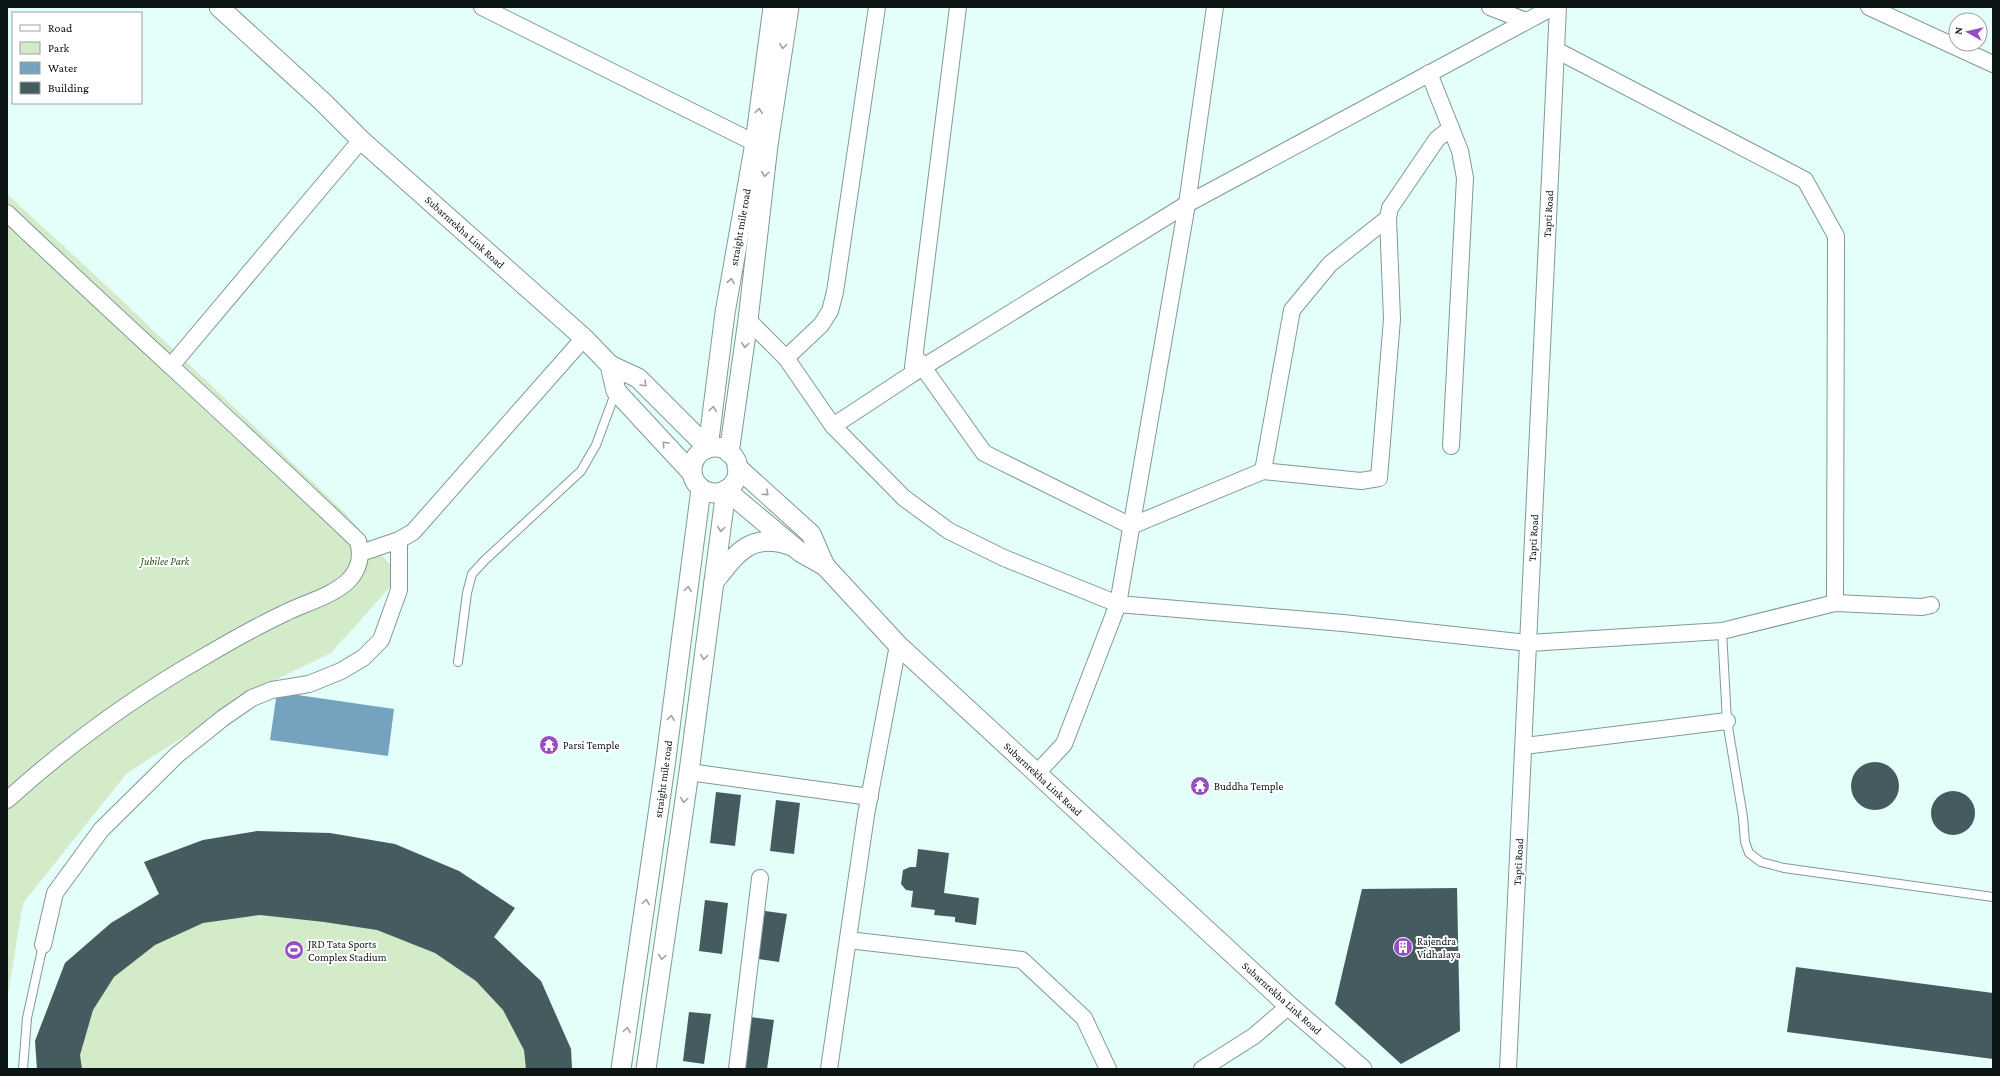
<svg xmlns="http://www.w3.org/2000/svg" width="2000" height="1076" font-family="'Crimson Pro',serif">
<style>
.green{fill:#d3ebc8}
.water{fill:#75a3bf}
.building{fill:#455b60}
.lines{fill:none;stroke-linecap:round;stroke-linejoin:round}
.service-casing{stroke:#809995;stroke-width:10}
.minor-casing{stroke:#809995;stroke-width:18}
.tertiary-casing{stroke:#809995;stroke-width:21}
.service{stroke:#fff;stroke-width:8}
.minor{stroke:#fff;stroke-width:16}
.tertiary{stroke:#fff;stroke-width:19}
.oneway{stroke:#9ea1a1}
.labels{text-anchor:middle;stroke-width:4;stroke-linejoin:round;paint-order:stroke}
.street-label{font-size:11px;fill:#0c1514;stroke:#fff}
.park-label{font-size:11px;font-style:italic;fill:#32551d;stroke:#fff}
.poi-label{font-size:11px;fill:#0c1514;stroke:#fff;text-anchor:start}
</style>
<rect width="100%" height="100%" fill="#e4fefa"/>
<!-- green -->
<g class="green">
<polygon points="7,194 112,291 344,512 400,576 331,653 263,686 127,773 23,903 7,1000"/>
<polygon points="203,840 515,908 494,937 541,981 571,1049 572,1069 37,1069 35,1041 65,963 111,923 159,894 144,862"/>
</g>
<!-- water -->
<polygon class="water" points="277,692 394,709 388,756 270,740"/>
<!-- building -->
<g class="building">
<circle cx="1875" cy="786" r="24"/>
<circle cx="1953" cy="813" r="22"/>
<polygon points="716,792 741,795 735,846 710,843"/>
<polygon points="776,800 800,803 794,854 770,851"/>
<polygon points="257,831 330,833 395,844 459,871 515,908 494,937 541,981 571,1049 572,1069 526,1069 524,1050 503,1010 476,981 435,953 377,930 324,922 260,915 203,923 155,945 114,977 93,1010 80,1055 82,1069 37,1069 35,1041 65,963 111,923 159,894 144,862 203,840"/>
<polygon points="918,849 949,853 944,893 979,898 976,925 955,922 955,917 934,915 935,910 911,907 913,891 906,890 901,884 903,870 910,867 916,867"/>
<polygon points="1457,888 1460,1031 1401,1064 1335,1004 1362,889"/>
<polygon points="705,900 728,903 722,954 699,951"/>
<polygon points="765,911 787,914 779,962 758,959"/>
<polygon points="1796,967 1993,993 1993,1059 1787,1032"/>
<polygon points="689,1012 711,1014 704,1064 683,1061"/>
<polygon points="750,1017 774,1020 767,1069 743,1068"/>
</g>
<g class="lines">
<!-- service casing -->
<g class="service-casing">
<g id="service">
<polyline points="1722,631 1727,721 1743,817 1745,842 1749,853 1761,862 1784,868 1993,897"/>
<polyline points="458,662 467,593 472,574 485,560 581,471 596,445 616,391"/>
<polyline points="23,1069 27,1018 43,945"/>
</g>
</g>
<!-- minor casing -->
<g class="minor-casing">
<g id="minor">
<polyline points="482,7 755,143"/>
<polyline points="1490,7 1526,21"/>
<polyline points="1869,7 1993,64"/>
<polyline points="1556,50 1805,180 1836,236 1835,603"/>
<polyline points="1429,73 1460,151 1465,178 1451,446"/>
<path d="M7 213C123 324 242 430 358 541 362 556 360 568 349 580 333 596 305 603 285 613 257 626 229 642 202 658 132 698 67 746 7 800"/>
<polyline points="748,320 786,358 833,426 904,498 949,531 1004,558 1118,604 1343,623 1529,643 1722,631 1835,603 1922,607 1931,605"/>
<polyline points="915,356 984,453 1131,526 1263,471 1361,481 1379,478 1392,319 1388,218 1390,208 1437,139 1451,128"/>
<polyline points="786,358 821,325 830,311 835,292 877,7"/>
<polyline points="171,366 361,140"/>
<polyline points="913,367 958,7"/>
<polyline points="833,426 912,374 1187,204 1553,7"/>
<polyline points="1263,471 1292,310 1330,264 1388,218"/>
<polyline points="361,553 399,540 413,532 584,338"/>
<polyline points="1524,746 1727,721"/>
<polyline points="689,772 870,797"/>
<polyline points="1037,773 1064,744 1118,604 1187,204 1215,7"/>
<polyline points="848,940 1022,960 1084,1018 1108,1069"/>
<polyline points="43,945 55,893 101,830 177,755 223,718 252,698 272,690 309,684 341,671 363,658 381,640 399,590 399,540"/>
<polyline points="737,1069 760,878"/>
<polyline points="829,1069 866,815 898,645"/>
<polyline points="1202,1069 1254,1036 1289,1006"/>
<polyline points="1508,1069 1558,7"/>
</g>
</g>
<!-- tertiary casing -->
<g class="tertiary-casing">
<g id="tertiary">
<polyline points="219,7 323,102 361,140 584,338 610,365 616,391 692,473"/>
<polyline points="610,365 638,378 708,448"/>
<circle cx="715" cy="470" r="23"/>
<polyline points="708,448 725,313 755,143 773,7"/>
<polyline points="729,453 748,320 768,145 789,7"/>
<polyline points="737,467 811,534 825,566"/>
<polyline points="726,490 800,552 825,566 898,645 1289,1006 1362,1069"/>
<path d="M714 582C736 554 750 532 789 545"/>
<polyline points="621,1069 665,766 701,489"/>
<polyline points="646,1069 689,772 726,490"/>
</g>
</g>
<!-- service -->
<use href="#service" class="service"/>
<!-- minor -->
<use href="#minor" class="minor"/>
<!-- tertiary -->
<use href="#tertiary" class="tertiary"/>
</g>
<!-- one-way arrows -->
<defs><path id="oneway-chevron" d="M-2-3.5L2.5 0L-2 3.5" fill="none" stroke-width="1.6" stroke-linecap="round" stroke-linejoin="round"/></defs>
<g class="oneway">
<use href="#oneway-chevron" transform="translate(783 46) rotate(98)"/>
<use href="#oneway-chevron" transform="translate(759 111) rotate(-82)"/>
<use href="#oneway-chevron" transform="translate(765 174) rotate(97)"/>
<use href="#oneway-chevron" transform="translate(731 281) rotate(-80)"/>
<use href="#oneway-chevron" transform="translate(745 345) rotate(98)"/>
<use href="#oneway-chevron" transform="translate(644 384) rotate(45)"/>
<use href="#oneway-chevron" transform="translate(713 409) rotate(-83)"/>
<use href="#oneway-chevron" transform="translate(665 444) rotate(-133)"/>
<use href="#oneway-chevron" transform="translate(766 493) rotate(42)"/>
<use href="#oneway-chevron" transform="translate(721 529) rotate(98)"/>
<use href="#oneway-chevron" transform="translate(688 589) rotate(-82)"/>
<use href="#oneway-chevron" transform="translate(704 657) rotate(98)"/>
<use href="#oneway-chevron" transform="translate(671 718) rotate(-83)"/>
<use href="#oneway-chevron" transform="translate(684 800) rotate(98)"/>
<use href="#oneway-chevron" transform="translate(646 902) rotate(-82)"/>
<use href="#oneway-chevron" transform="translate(662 957) rotate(98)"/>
<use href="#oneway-chevron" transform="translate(627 1030) rotate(-82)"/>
</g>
<!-- icons -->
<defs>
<g id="temple-disc" transform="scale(1)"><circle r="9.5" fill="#964dc0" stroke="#fff"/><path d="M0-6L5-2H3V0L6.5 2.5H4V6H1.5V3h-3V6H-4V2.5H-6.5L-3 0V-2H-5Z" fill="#fff"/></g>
<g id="building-disc" transform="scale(1)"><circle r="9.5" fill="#964dc0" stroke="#fff"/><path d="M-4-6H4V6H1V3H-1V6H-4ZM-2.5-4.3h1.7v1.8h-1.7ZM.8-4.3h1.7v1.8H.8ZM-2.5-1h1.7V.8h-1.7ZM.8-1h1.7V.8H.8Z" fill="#fff"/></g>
<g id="stadium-disc" transform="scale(1)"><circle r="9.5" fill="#964dc0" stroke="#fff"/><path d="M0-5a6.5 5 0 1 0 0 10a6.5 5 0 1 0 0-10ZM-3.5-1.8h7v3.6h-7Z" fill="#fff"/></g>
</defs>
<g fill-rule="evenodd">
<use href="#temple-disc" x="549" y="745"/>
<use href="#temple-disc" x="1200" y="786"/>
<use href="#building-disc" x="1403" y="947"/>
<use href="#stadium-disc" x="294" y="950"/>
</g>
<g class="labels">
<!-- street labels -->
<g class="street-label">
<text transform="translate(1548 214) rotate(-87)" y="4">Tapti Road</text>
<text transform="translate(740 227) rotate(-80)" y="4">straight mile road</text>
<text transform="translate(465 232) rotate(42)" y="4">Subarnrekha Link Road</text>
<text transform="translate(1533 538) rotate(-87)" y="4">Tapti Road</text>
<text transform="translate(663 779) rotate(-82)" y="4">straight mile road</text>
<text transform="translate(1043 779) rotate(43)" y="4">Subarnrekha Link Road</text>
<text transform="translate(1518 862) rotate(-87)" y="4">Tapti Road</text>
<text transform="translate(1282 998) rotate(42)" y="4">Subarnrekha Link Road</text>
</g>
<!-- park labels -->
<g class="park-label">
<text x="165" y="565">Jubilee Park</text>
</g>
<!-- poi labels -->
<g class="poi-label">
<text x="563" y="749">Parsi Temple</text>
<text x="1214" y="790">Buddha Temple</text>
<text x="1417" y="945">Rajendra<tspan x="1417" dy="13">Vidhalaya</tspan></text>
<text x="308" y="948">JRD Tata Sports<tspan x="308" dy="13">Complex Stadium</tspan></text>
</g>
</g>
<!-- border -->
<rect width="2000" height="1076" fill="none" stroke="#0c1514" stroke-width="16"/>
<!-- legend -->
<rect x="12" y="12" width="130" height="92" fill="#ffffff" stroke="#9ea1a1"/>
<rect x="20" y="25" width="20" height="6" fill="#ffffff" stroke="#9ea1a1"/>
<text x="48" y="32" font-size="12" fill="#0c1514">Road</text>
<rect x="20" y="42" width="20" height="12" fill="#d3ebc8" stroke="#9ea1a1"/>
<text x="48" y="52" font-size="12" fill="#0c1514">Park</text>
<rect x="20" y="62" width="20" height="12" fill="#75a3bf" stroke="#9ea1a1"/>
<text x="48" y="72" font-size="12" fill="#0c1514">Water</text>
<rect x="20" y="82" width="20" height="12" fill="#455b60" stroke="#9ea1a1"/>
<text x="48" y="92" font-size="12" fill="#0c1514">Building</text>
<!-- north arrow -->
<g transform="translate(1968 32) rotate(278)"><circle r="19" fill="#ffffff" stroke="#9ea1a1"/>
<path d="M0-3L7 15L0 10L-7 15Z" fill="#964dc0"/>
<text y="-6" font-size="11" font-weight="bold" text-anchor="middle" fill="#0c1514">N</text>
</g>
</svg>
